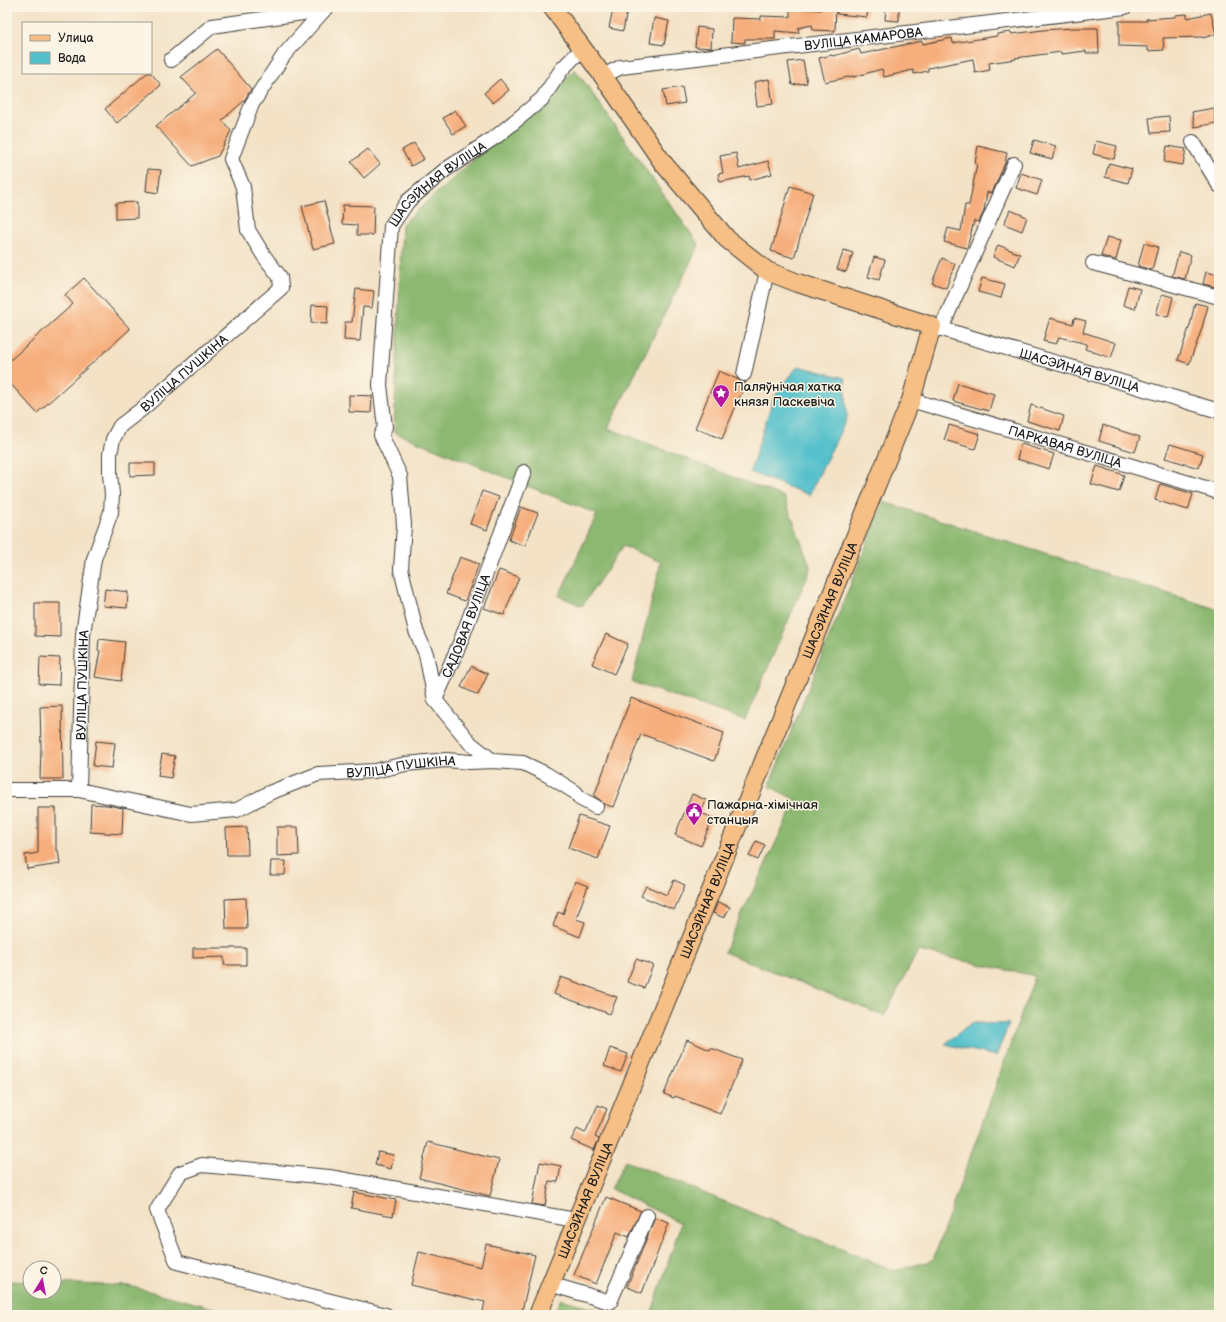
<svg xmlns="http://www.w3.org/2000/svg" width="1226" height="1322" font-family="'Balsamiq Sans',sans-serif">
<style>
.forest{fill:#8cb871;stroke:#546a46}
.water{fill:#53c0cb;stroke:#386e74}
.building{fill:#f6ae7c}
.lines{fill:none;stroke-linecap:round;stroke-linejoin:round}
.minor-casing{stroke:#3c3a36;stroke-width:16}
.major-casing{stroke:#3c3a36;stroke-width:20}
.minor{stroke:#fff;stroke-width:14}
.major{stroke:#f5bf86;stroke-width:18}
.labels{text-anchor:middle;stroke-width:3;stroke-linejoin:round;paint-order:stroke}
.street-label{font-size:13px;fill:#1c1c1c;stroke:#fcf5e5}
.poi-label{font-size:13px;fill:#1c1c1c;stroke:#fcf5e5;text-anchor:start}
</style>
<rect width="100%" height="100%" fill="#fcf5e5"/>
<filter id="ink" filterUnits="userSpaceOnUse"><feTurbulence type="fractalNoise" baseFrequency=".025" numOctaves="2"/><feDisplacementMap in="SourceGraphic" scale="8" xChannelSelector="R" yChannelSelector="G"/><feConvolveMatrix kernelMatrix="1 2 1 2 8 2 1 2 1" color-interpolation-filters="sRGB"/></filter>
<filter id="wash" filterUnits="userSpaceOnUse"><feTurbulence type="fractalNoise" baseFrequency=".012" numOctaves="4" result="noise"/><feDisplacementMap in="SourceGraphic" scale="16" xChannelSelector="R" yChannelSelector="G"/><feGaussianBlur stdDeviation="0.9" result="paint"/><feColorMatrix in="noise" values="0 0 0 0 0 0 0 0 0 0 0 0 0 0 0 0 0 1.4 0 .05"/><feComposite in="paint" operator="in"/></filter>
<g filter="url(#wash)">
<rect width="100%" height="100%" fill="#f3e2c6"/>
<!-- forest -->
<g class="forest">
<polygon points="575,69 699,245 608,428 784,497 811,568 745,720 632,682 661,562 623,546 582,606 559,596 597,514 394,432 402,224"/>
<polygon points="884,502 1219,610 1219,1315 651,1315 681,1223 611,1189 625,1161 895,1271 933,1260 1035,976 918,951 884,1016 724,952 796,800 769,786"/>
<polygon points="7,1281 30,1282 30,1292 54,1292 54,1283 129,1286 241,1315 7,1315"/>
<polygon points="561,1299 616,1315 553,1315"/>
</g>
<!-- water -->
<g class="water">
<polygon points="798,366 845,378 847,418 809,495 750,472 773,399"/>
<polygon points="971,1023 1009,1024 996,1056 945,1044"/>
</g>
<g id="blocks">
<!-- building -->
<g class="building">
<polygon points="821,7 836,7 835,31 813,30 812,25 798,28 799,33 775,31 775,39 745,39 745,43 731,42 732,18 761,19 761,16 790,17 790,8 821,10"/>
<polygon points="837,7 868,7 867,17 837,14"/>
<polygon points="886,7 899,7 899,21 885,20"/>
<polygon points="613,8 627,11 623,31 609,28"/>
<polygon points="1211,13 1216,34 1203,38 1203,37 1163,38 1164,50 1148,51 1148,47 1119,46 1119,21 1147,21 1146,19 1175,17 1175,15 1187,14 1187,18"/>
<polygon points="654,18 669,21 664,45 650,43"/>
<polygon points="697,27 712,29 711,48 695,47"/>
<polygon points="1073,28 1098,28 1099,53 1086,53 1086,51 1061,54 1061,52 1015,58 1016,59 989,63 990,70 975,73 973,59 928,68 928,71 914,74 913,70 884,77 882,69 853,77 853,76 825,82 819,58 832,55 833,56 859,49 861,54 922,41 923,44 952,38 953,43 997,36 997,34 1011,32 1012,34 1043,30"/>
<polygon points="217,49 251,89 244,101 222,120 231,131 218,156 192,166 156,126 196,93 181,77"/>
<polygon points="803,60 807,83 792,85 788,62"/>
<polygon points="147,73 151,73 161,85 117,123 105,109"/>
<polygon points="500,79 509,90 493,103 484,93"/>
<polygon points="769,79 773,104 757,106 754,82"/>
<polygon points="682,87 685,103 666,106 663,90"/>
<polygon points="1214,108 1216,123 1195,127 1192,112"/>
<polygon points="455,110 466,126 453,134 443,118"/>
<polygon points="1169,116 1170,132 1151,133 1149,118"/>
<polygon points="1034,140 1056,146 1052,159 1030,153"/>
<polygon points="1096,141 1117,146 1114,159 1093,154"/>
<polygon points="414,143 424,159 411,166 402,150"/>
<polygon points="978,146 1007,153 1005,163 992,193 987,192 984,211 979,222 974,221 967,248 944,242 948,228 961,231 965,205 969,205 977,164 975,164"/>
<polygon points="1167,146 1186,149 1183,165 1164,162"/>
<polygon points="368,149 380,164 364,178 351,162"/>
<polygon points="736,153 739,169 768,161 772,174 750,180 749,176 720,182 718,174 723,173 720,156"/>
<polygon points="1109,163 1132,169 1128,183 1105,177"/>
<polygon points="148,169 161,170 158,193 146,191"/>
<polygon points="1021,173 1042,180 1037,195 1016,188"/>
<polygon points="790,186 813,193 794,258 771,251"/>
<polygon points="324,201 335,244 313,249 302,206"/>
<polygon points="137,202 137,218 116,219 116,203"/>
<polygon points="343,205 374,206 373,235 357,235 357,225 342,224"/>
<polygon points="1010,210 1027,217 1022,231 1004,224"/>
<polygon points="1107,237 1121,240 1116,260 1101,256"/>
<polygon points="1144,243 1158,247 1152,270 1138,266"/>
<polygon points="998,245 1020,254 1015,266 993,257"/>
<polygon points="844,250 853,253 846,272 837,269"/>
<polygon points="1179,252 1191,255 1185,279 1172,276"/>
<polygon points="874,257 885,260 879,280 868,277"/>
<polygon points="942,258 955,264 946,288 932,283"/>
<polygon points="1206,272 1219,275 1219,288 1203,284"/>
<polygon points="84,278 130,329 37,413 7,380 7,363 73,304 65,295"/>
<polygon points="982,278 1005,284 1001,298 978,292"/>
<polygon points="1128,286 1140,289 1135,309 1123,305"/>
<polygon points="356,289 374,291 372,308 363,307 360,341 344,340 345,322 352,322"/>
<polygon points="1162,294 1173,297 1168,317 1156,314"/>
<polygon points="1195,303 1208,306 1201,331 1189,364 1178,360 1190,325"/>
<polygon points="312,305 328,306 327,324 311,323"/>
<polygon points="1050,318 1073,324 1074,318 1086,321 1083,332 1116,343 1111,358 1085,349 1087,344 1059,337 1056,344 1043,341"/>
<polygon points="719,371 737,379 742,382 746,382 722,439 695,428"/>
<polygon points="958,383 994,394 989,411 953,401"/>
<polygon points="349,395 372,396 371,413 349,412"/>
<polygon points="1031,405 1064,416 1060,431 1027,421"/>
<polygon points="949,425 980,434 975,449 944,440"/>
<polygon points="1103,425 1140,437 1135,452 1099,441"/>
<polygon points="1021,444 1054,454 1049,469 1017,459"/>
<polygon points="1170,444 1203,454 1199,468 1165,458"/>
<polygon points="130,463 155,463 155,475 130,476"/>
<polygon points="1097,466 1124,475 1119,492 1091,484"/>
<polygon points="1160,484 1193,494 1188,510 1155,500"/>
<polygon points="482,491 499,497 487,530 470,524"/>
<polygon points="521,507 538,513 525,546 509,540"/>
<polygon points="460,557 479,564 465,601 446,594"/>
<polygon points="499,570 519,577 504,615 484,608"/>
<polygon points="105,589 128,592 127,608 103,606"/>
<polygon points="35,603 60,603 60,637 35,636"/>
<polygon points="606,634 628,644 614,674 592,664"/>
<polygon points="99,639 125,642 121,681 95,677 100,651 98,650"/>
<polygon points="40,657 60,658 59,685 39,684"/>
<polygon points="471,666 488,674 478,695 461,687"/>
<polygon points="631,698 724,733 714,761 641,734 613,807 604,804 600,800 594,796"/>
<polygon points="62,706 63,779 40,779 41,748 40,707"/>
<polygon points="96,741 115,743 112,768 93,766"/>
<polygon points="162,754 175,756 171,778 158,776"/>
<polygon points="692,794 706,800 701,813 713,818 701,846 675,835"/>
<polygon points="91,804 107,805 123,808 122,834 90,832"/>
<polygon points="38,808 56,808 56,850 58,850 60,864 27,869 25,855 38,853"/>
<polygon points="579,816 610,826 598,859 568,848"/>
<polygon points="247,827 248,855 227,855 226,828"/>
<polygon points="277,827 298,827 299,855 277,856"/>
<polygon points="756,841 765,845 758,860 749,856"/>
<polygon points="271,861 286,861 285,875 270,875"/>
<polygon points="674,880 685,885 674,910 641,896 646,886 667,895"/>
<polygon points="575,881 588,886 576,919 585,922 580,937 553,926 558,912 563,914"/>
<polygon points="246,898 247,929 226,929 225,899"/>
<polygon points="718,902 730,907 724,918 713,913"/>
<polygon points="193,948 246,948 246,965 224,965 224,957 193,958"/>
<polygon points="636,959 653,965 644,988 627,982"/>
<polygon points="561,977 617,997 610,1014 554,994"/>
<polygon points="687,1040 710,1050 711,1048 742,1060 720,1114 675,1096 674,1098 664,1094"/>
<polygon points="610,1048 628,1054 621,1072 604,1066"/>
<polygon points="598,1105 607,1109 595,1137 599,1139 594,1150 571,1140 577,1129 585,1133"/>
<polygon points="428,1142 499,1160 490,1196 419,1178"/>
<polygon points="378,1152 394,1155 391,1169 375,1165"/>
<polygon points="540,1162 561,1166 558,1182 549,1181 545,1206 532,1204"/>
<polygon points="354,1192 396,1200 393,1216 351,1208"/>
<polygon points="606,1197 641,1211 629,1237 617,1232 596,1284 574,1275"/>
<polygon points="655,1218 669,1223 642,1293 627,1287"/>
<polygon points="486,1244 535,1255 521,1315 482,1315 485,1302 411,1285 419,1252 481,1267"/>
</g>
</g>
</g>
<g filter="url(#ink)">
<use href="#blocks" fill-opacity="0" stroke="#3c3a36" stroke-width="1"/>
<g class="lines">
<!-- minor casing -->
<g class="minor-casing">
<g id="minor">
<polyline points="171,60 212,26 324,10 323,7"/>
<path id="s1" d="M603 76 621 67 1125 7"/>
<polyline points="1193,142 1219,185"/>
<polyline points="1093,263 1219,297"/>
<path id="s2" d="M932 326 1219 411"/>
<polyline points="941,329 1014,164"/>
<polyline points="744,374 767,271"/>
<path id="s3" d="M911 400 1219 492"/>
<path id="s4" d="M435 700 426 654 416 631 401 569 404 525 400 476 381 435 385 427 380 385 391 226 408 201 445 170 497 136 542 99 562 69 582 49"/>
<path id="s5" d="M493 761 470 743 435 700 460 643 524 472"/>
<path id="s6" d="M7 790H79L83 634 94 559 111 512 112 494 110 474V454L113 439 120 426 142 409 281 288 280 277 264 256 248 230 243 187 231 159 252 104 284 55 324 10 328 7"/>
<path id="s7" d="M79 790 191 814 237 810 269 793 318 774 374 771 406 764 446 760 470 762 493 761 523 763 546 774 575 792 581 799 596 807"/>
<polyline points="550,1284 610,1302 647,1216"/>
<polyline points="386,1315 177,1262 157,1210 180,1173 202,1165 329,1177 576,1220"/>
</g>
</g>
<!-- major casing -->
<g class="major-casing">
<g id="major">
<path id="s8" d="M538 1315 911 400 932 326 798 283 767 271 727 239 663 163 603 76 552 7"/>
</g>
</g>
<!-- minor -->
<use href="#minor" class="minor"/>
<!-- major -->
<use href="#major" class="major"/>
</g>
</g>
<!-- icons -->
<defs>
<g id="sight-pin" transform="scale(0.9)"><path d="M0 17L-7.5 6A9.5 9.5 0 1 1 7.5 6Z" fill="#b5179e" stroke="#fcf5e5"/><path d="M0-6L1.8-2.2L6-1.7L2.9 1.2L3.7 5.4L0 3.3L-3.7 5.4L-2.9 1.2L-6-1.7L-1.8-2.2Z" fill="#fff"/></g>
<g id="civic-pin" transform="scale(0.9)"><path d="M0 17L-7.5 6A9.5 9.5 0 1 1 7.5 6Z" fill="#b5179e" stroke="#fcf5e5"/><path d="M-.6-6.5H3V-4.5H.6V-3L4-1V1h2V6H-6V1h2V-1L-.6-3ZM-1.2 2.5V6h2.4V2.5Z" fill="#fff"/></g>
</defs>
<g fill-rule="evenodd">
<use href="#sight-pin" x="721" y="393"/>
<use href="#civic-pin" x="694" y="811"/>
</g>
<g class="labels">
<!-- street labels -->
<g class="street-label">
<text dy="5" stroke="none"><textPath href="#s1" startOffset="264">ВУЛІЦА КАМАРОВА</textPath></text>
<text dy="5" stroke="none"><textPath href="#s4" startOffset="548">ШАСЭЙНАЯ ВУЛІЦА</textPath></text>
<text dy="5" stroke="none"><textPath href="#s2" startOffset="154">ШАСЭЙНАЯ ВУЛІЦА</textPath></text>
<text dy="5" stroke="none"><textPath href="#s6" startOffset="525">ВУЛІЦА ПУШКІНА</textPath></text>
<text dy="5" stroke="none"><textPath href="#s3" startOffset="161">ПАРКАВАЯ ВУЛІЦА</textPath></text>
<text dy="5" stroke="none"><textPath href="#s8" startOffset="772">ШАСЭЙНАЯ ВУЛІЦА</textPath></text>
<text dy="5" stroke="none"><textPath href="#s5" startOffset="165">САДОВАЯ ВУЛІЦА</textPath></text>
<text dy="5" stroke="none"><textPath href="#s6" startOffset="177">ВУЛІЦА ПУШКІНА</textPath></text>
<text dy="5" stroke="none"><textPath href="#s7" startOffset="333">ВУЛІЦА ПУШКІНА</textPath></text>
<text dy="5" stroke="none"><textPath href="#s8" startOffset="448">ШАСЭЙНАЯ ВУЛІЦА</textPath></text>
<text dy="5" stroke="none"><textPath href="#s8" startOffset="124">ШАСЭЙНАЯ ВУЛІЦА</textPath></text>
</g>
<!-- poi labels -->
<g class="poi-label">
<text x="734" y="391">Паляўнічая хатка<tspan x="734" dy="15">князя Паскевіча</tspan></text>
<text x="707" y="809">Пажарна-хімічная<tspan x="707" dy="15">станцыя</tspan></text>
</g>
</g>
<!-- margin -->
<rect width="1226" height="1322" fill="none" stroke="#fcf5e5" stroke-width="24"/>
<!-- legend -->
<rect x="22" y="22" width="130" height="52" fill="#fcf5e5" stroke="#a29e95"/>
<rect x="30" y="35" width="20" height="6" fill="#f5bf86" stroke="#a29e95"/>
<text x="58" y="42" font-size="12" fill="#1c1c1c">Улица</text>
<rect x="30" y="52" width="20" height="12" fill="#53c0cb" stroke="#a29e95"/>
<text x="58" y="62" font-size="12" fill="#1c1c1c">Вода</text>
<!-- north arrow -->
<g transform="translate(42 1280) rotate(10)"><circle r="19" fill="#fcf5e5" stroke="#a29e95"/>
<path d="M0-3L7 15L0 10L-7 15Z" fill="#b5179e"/>
<text y="-6" font-size="11" font-weight="bold" text-anchor="middle" fill="#1c1c1c">С</text>
</g>
</svg>
